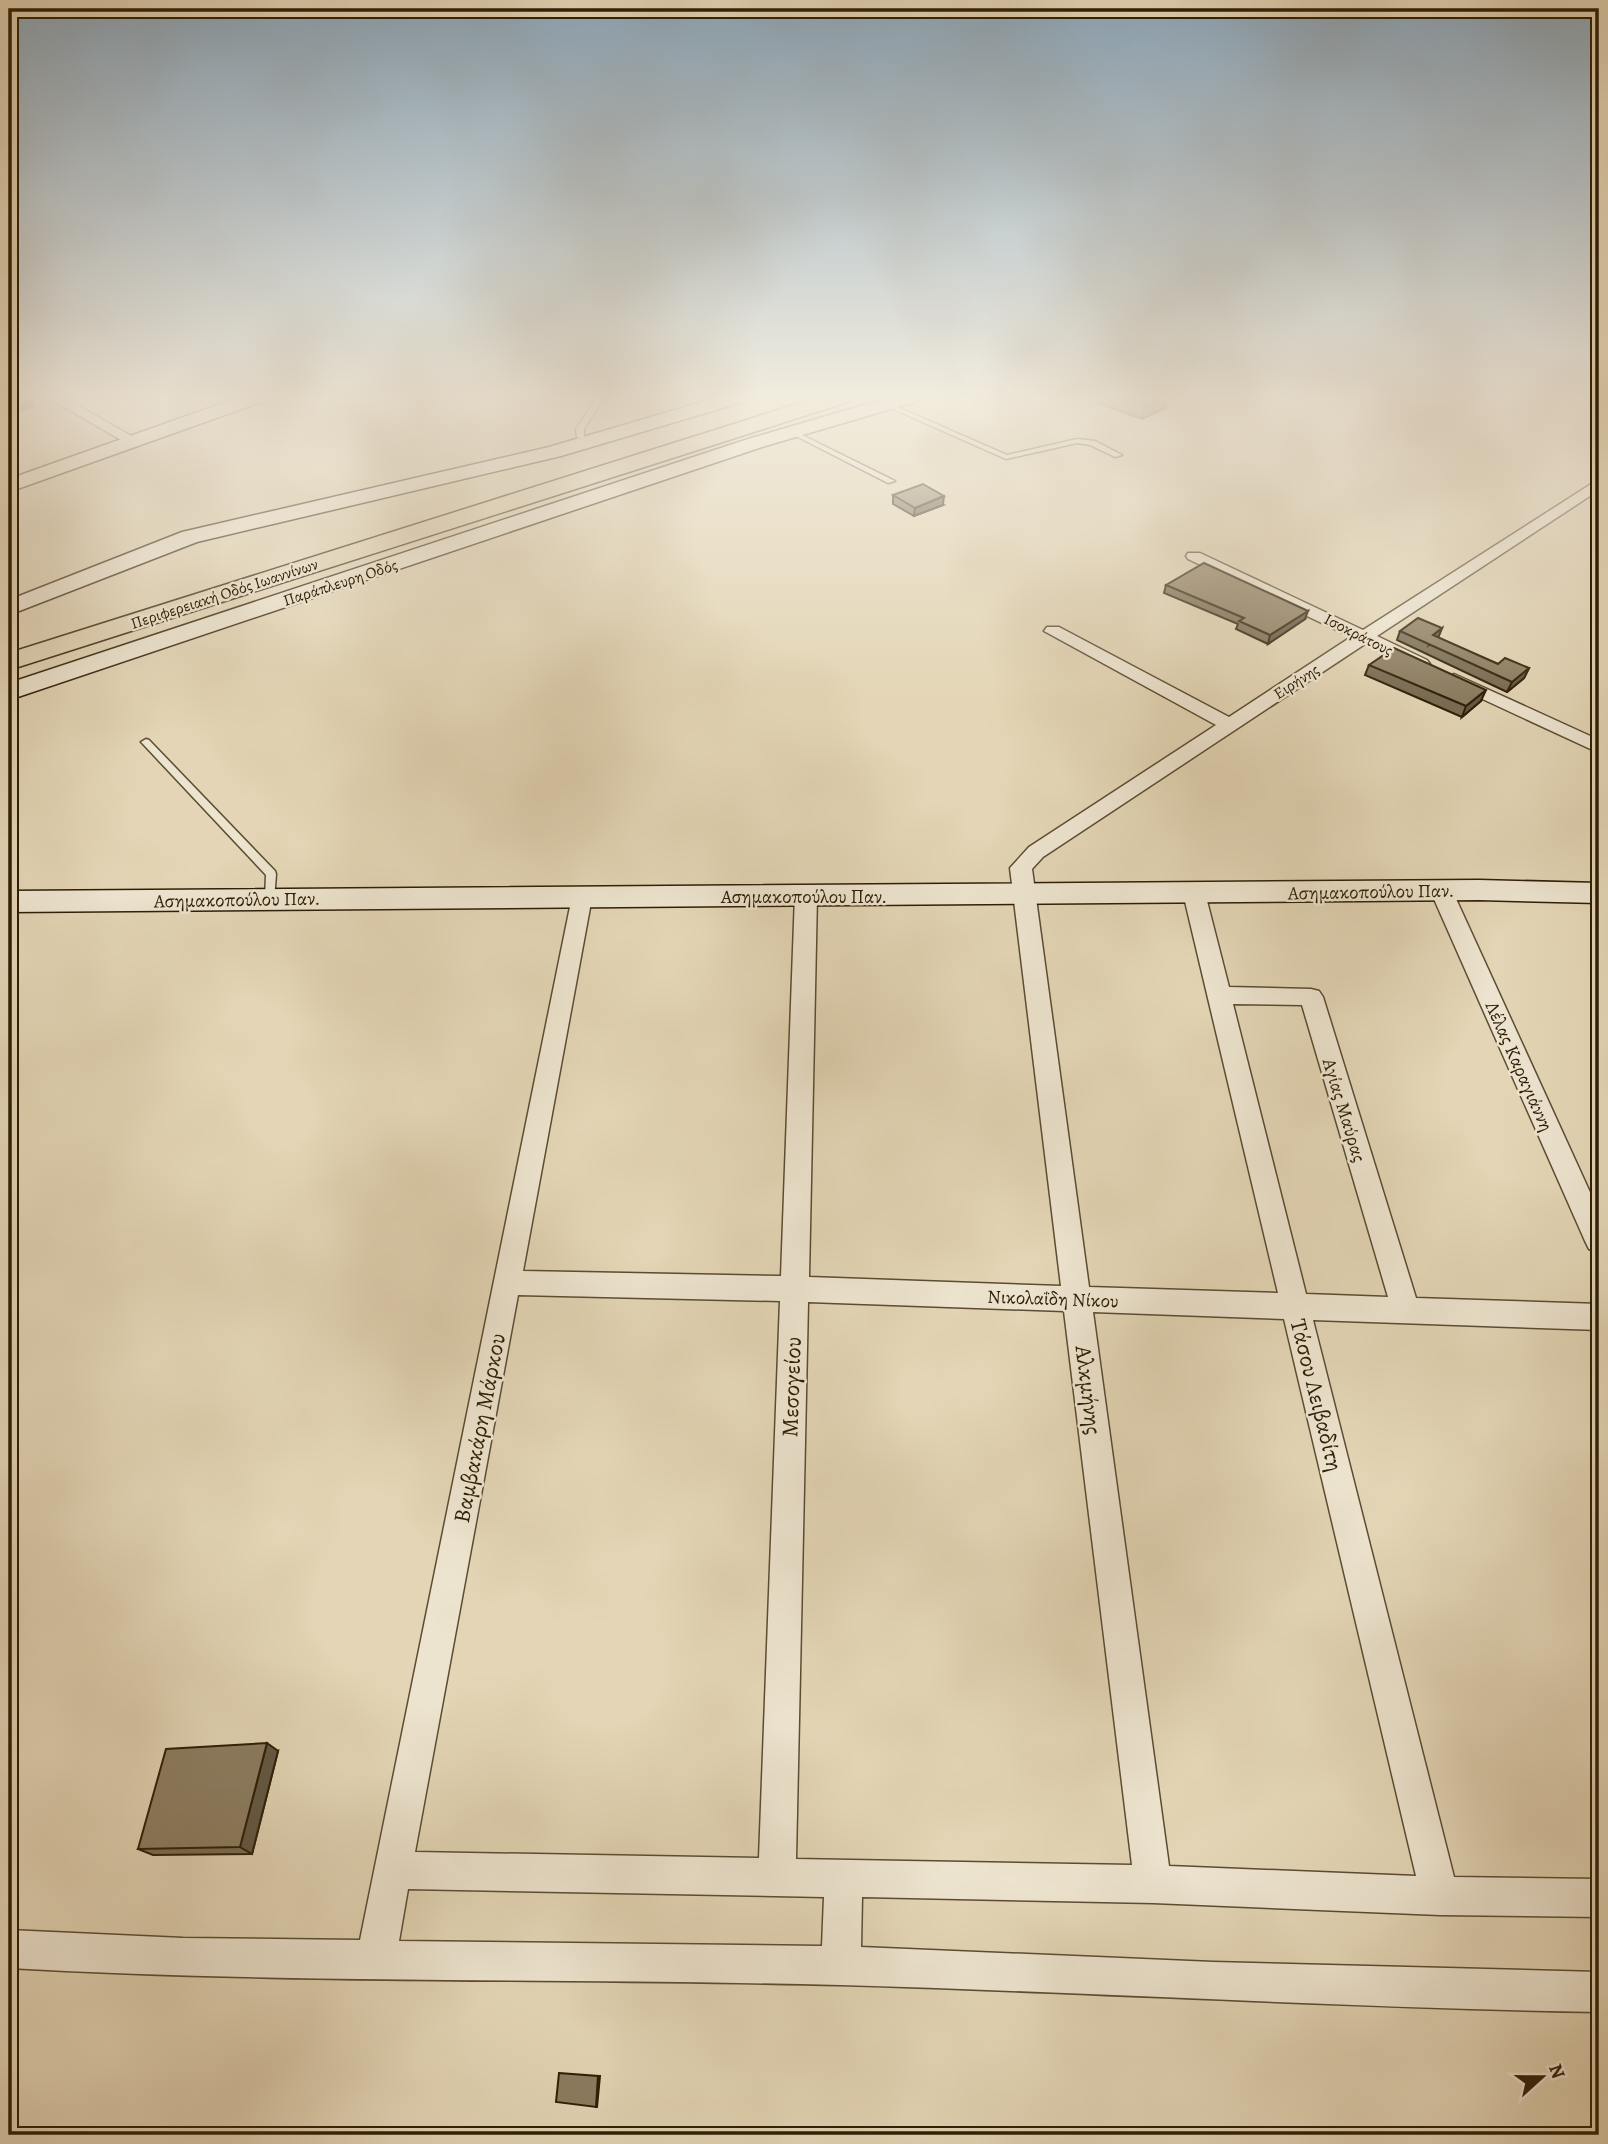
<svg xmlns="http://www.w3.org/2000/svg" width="1608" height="2144" font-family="Alegreya,serif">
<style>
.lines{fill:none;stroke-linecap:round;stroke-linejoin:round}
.lane-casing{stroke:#5b4c32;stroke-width:3}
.street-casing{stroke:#5b4c32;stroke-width:3}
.secondary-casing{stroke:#2e1e06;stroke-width:3}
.highway-casing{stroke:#2e1e06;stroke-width:3}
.lane{fill:#ede4cf;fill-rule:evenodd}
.street{fill:#ede4cf;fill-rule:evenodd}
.secondary{fill:#ede4cf;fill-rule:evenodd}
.highway{fill:#e3d5b5;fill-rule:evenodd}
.wall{fill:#786c53;stroke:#2e1e06;stroke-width:2}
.shaded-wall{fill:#625844;stroke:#2e1e06;stroke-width:2}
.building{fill:#8c7d61;stroke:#2e1e06;stroke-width:2}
.labels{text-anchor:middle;stroke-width:5;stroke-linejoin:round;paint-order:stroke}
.far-street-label{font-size:16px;fill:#2e1e06;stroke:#ede4cf}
.street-label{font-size:19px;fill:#2e1e06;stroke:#ede4cf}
.near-street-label{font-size:23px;fill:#2e1e06;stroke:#ede4cf}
</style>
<rect width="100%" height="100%" fill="#e3d5b5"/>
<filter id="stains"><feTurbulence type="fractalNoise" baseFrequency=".00286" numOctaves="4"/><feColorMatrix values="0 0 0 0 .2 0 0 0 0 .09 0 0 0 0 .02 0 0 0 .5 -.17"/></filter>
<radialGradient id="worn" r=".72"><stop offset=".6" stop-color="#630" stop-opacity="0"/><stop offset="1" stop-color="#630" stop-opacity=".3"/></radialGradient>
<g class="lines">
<!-- lane casing -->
<g class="lane-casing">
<g id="lane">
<polygon points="598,397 604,397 584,429 584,436 591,443 584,445 577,437 576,429"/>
<polygon points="886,402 1007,455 1077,439 1095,441 1122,455 1115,457 1090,445 1077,443 1006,459 884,405 883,404"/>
<polygon points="790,431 794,431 895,481 888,483 790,433"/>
<polygon points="146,739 149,740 275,871 276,874 274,901 266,901 265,898 266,875 143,744 141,742"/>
</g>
</g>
<!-- street casing -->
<g class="street-casing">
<g id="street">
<polygon points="47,397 63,397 140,441 133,445 128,444"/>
<path d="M1599 479V490L1377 636 1427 660 1430 664 1427 668H1415L1365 644 1043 857 1032 869 1089 1287 1278 1293 1183 893 1186 888 1194 886 1202 888 1205 893 1229 987 1311 989 1319 991 1323 997 1416 1298 1599 1304V1330L1313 1320 1454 1877 1599 1879V1917L1440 1915 1153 1903 862 1897 861 1947 1213 1962 1599 1972V2012C1346 2008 1093 1992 840 1985 563 1978 286 1984 9 1968V1930L183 1938 360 1940 573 892 581 890 589 892 592 897 523 1271 781 1276 795 895 798 890 806 888 814 890 817 895 809 1277 1061 1286 1010 868 1029 847 1216 725 1044 631 1047 627H1059L1229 717 1351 637 1188 559 1186 556 1188 553H1200L1363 630ZM1233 1004 1302 1005 1388 1297 1306 1294ZM518 1295 780 1301 759 1858 415 1852ZM808 1302 1064 1311 1132 1865 796 1859ZM1093 1312 1284 1319 1416 1876 1169 1866ZM408 1889 824 1897 822 1946 399 1941Z"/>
<polygon points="1454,674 1599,740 1599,753 1448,683 1445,679"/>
<polygon points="1441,883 1449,885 1452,890 1599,1212 1599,1253 1589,1249 1585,1241 1430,890 1433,885"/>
</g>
</g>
<!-- secondary casing -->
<g class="secondary-casing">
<g id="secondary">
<polygon points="240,397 267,397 264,401 9,492 9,479"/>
<polygon points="719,397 749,397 746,401 561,456 197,542 9,615 9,600 182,532 549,447"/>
<polygon points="891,397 921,397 918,401 762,447 9,700 9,683 748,439"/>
<polygon points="1479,880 1599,883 1599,903 1479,900 9,912 9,891"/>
</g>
</g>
<!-- highway casing -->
<g class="highway-casing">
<polygon id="highway" points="819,397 851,397 848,402 9,670 9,653"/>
</g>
<!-- lane -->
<use href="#lane" class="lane"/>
<!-- street -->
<use href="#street" class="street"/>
<!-- secondary -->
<use href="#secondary" class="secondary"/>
<!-- highway -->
<use href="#highway" class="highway"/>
</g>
<!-- wall -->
<g class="wall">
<polygon points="1099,397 1167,397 1165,408 1142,419 1098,403"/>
<polygon points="893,495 943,505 914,516 893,504"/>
<polygon points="1166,585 1305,619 1268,644 1236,629 1238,624 1164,593"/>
<polygon points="1442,628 1438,638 1498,664 1529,668 1524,678 1507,692 1397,640 1400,631"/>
<polygon points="1369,665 1481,701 1462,717 1365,675"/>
<polygon points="278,1751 252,1854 153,1855 138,1849"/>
</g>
<!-- shaded-wall -->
<g class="shaded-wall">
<polygon points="1162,397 1167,397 1165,408 1142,419 1145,405"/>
<polygon points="31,399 34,406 9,414 9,406"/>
<polygon points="944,496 943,505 914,516 915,508"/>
<polygon points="1308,611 1305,619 1268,644 1270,635"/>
<polygon points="1442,628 1438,638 1429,645 1433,635"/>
<polygon points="1529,668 1524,678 1507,692 1512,682"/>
<polygon points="1486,690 1481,701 1462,717 1466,706"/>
<polygon points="267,1743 278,1751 252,1854 240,1847"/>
<polygon points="598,2076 600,2076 597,2107 596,2107"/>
</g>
<!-- building -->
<g class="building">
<polygon points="9,397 27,397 31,399 9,406"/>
<polygon points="1121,397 1162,397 1145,405"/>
<polygon points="923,484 944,496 915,508 893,495"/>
<polygon points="1204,563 1308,611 1270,635 1239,621 1244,618 1166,585"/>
<polygon points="1418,618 1442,628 1433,635 1498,664 1505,658 1529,668 1512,682 1400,631"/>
<polygon points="1394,648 1486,690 1466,706 1369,665"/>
<polygon points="267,1743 240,1847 138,1849 166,1749"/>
<polygon points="559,2073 598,2076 596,2107 556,2102"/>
</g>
<!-- sky -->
<linearGradient id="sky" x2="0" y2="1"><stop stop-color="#8da8bc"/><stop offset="0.57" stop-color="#f2ecde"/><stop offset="1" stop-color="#f2ecde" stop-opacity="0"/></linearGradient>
<rect width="1608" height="697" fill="url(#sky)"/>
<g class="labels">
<!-- far-street labels -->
<g class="far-street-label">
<text transform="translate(340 582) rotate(-18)" y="6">Παράπλευρη Οδός</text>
<text transform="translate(224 593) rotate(-18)" y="6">Περιφερειακή Οδός Ιωαννίνων</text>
<text transform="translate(1359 634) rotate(27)" y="6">Ισοκράτους</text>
<text transform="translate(1296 681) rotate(-33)" y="6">Ειρήνης</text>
</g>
<!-- street labels -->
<g class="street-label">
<text transform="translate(1371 891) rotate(-1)" y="7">Ασημακοπούλου Παν.</text>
<text x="804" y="903">Ασημακοπούλου Παν.</text>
<text transform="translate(237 899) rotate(-1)" y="7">Ασημακοπούλου Παν.</text>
<text transform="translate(1520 1066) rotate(66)" y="7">Λέλας Καραγιάννη</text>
<text transform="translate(1345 1110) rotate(73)" y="7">Αγίας Μαύρας</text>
<text transform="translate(1053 1298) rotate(2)" y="7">Νικολαΐδη Νίκου</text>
</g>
<!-- near-street labels -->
<g class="near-street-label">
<text transform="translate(791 1387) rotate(-88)" y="8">Μεσογείου</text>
<text transform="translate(1089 1390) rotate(83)" y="8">Αλκμήνης</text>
<text transform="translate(1317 1395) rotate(76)" y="8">Τάσου Λειβαδίτη</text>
<text transform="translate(479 1428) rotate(-79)" y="8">Βαμβακάρη Μάρκου</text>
</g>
</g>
<!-- margin -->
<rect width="1608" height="2144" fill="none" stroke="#e3d5b5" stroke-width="35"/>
<rect x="10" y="10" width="1587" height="2123" fill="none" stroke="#2e1e06" stroke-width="3.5"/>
<rect x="18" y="18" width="1573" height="2109" fill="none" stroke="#2e1e06" stroke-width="2"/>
<!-- north arrow -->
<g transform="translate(1542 2077) rotate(69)" stroke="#ede4cf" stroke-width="5" paint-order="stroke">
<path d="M0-5L12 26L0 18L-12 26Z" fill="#2e1e06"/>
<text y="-10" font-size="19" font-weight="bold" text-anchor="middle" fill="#2e1e06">N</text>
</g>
<rect width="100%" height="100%" filter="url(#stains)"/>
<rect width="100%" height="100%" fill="url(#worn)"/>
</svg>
